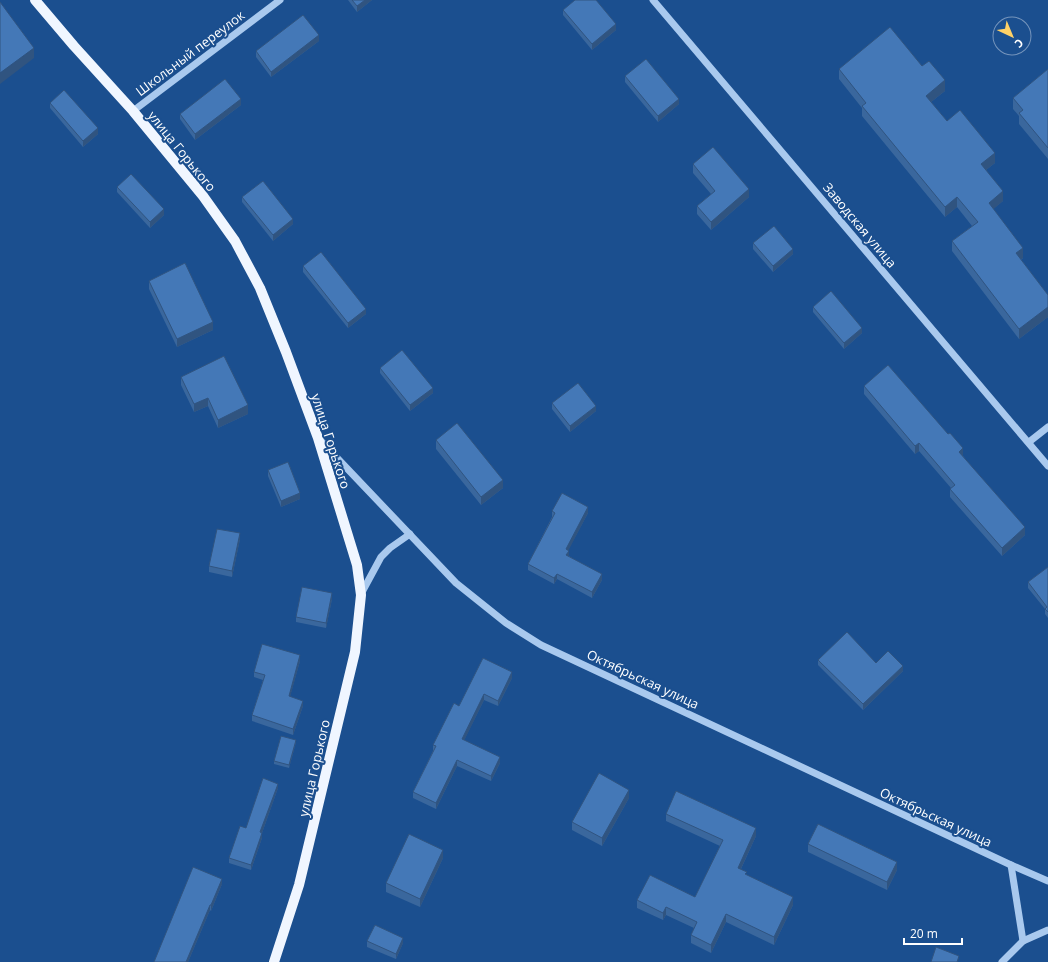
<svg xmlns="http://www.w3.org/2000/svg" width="1048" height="962" font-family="'Open Sans',sans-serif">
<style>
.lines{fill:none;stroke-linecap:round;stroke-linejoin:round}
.minor{stroke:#a9c9ee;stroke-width:7}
.major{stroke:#f0f6ff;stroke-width:10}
.wall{fill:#3a679d}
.shaded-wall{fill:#305480}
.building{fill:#4478b7;stroke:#305480}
.labels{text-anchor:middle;stroke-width:4;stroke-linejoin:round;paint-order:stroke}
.street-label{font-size:13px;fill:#fff;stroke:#1b4f8f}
</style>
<rect width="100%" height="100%" fill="#1b4f8f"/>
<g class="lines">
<!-- minor -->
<g class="minor">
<polyline points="653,0 1048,466"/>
<polyline points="133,111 280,0"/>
<polyline points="320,440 456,583 506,623 541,645 1011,865 1048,881"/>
<polyline points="1029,442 1048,427"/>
<polyline points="361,594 381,557 390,548 410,534"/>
<polyline points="1011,865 1023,941"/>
<polyline points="1002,962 1023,941 1048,930"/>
</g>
<!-- major -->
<polyline class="major" points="35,0 74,46 133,111 203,196 235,241 260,288 286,352 318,438 357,565 361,595 355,652 299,885 274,962"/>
</g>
<!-- wall -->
<g class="wall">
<polygon points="348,0 372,0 357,12"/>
<polygon points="563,10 616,30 592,50 563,15"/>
<polygon points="319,41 271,77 256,57 256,51"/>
<polygon points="922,66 945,91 931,102 947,121 995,163 986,170 1003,201 993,209 1023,258 1021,260 1048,295 1048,317 1019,339 952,251 952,241 972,226 957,207 945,217 862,116 862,108 839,79 839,69"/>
<polygon points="1048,69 1048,159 1019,124 1019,116 1013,109 1013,98"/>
<polygon points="625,76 679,104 658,122 625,82"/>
<polygon points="50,103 98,134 83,147 50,108"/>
<polygon points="241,105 195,140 180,119 180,114"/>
<polygon points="693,164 749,197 711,230 697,214 697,206 711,194 693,173"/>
<polygon points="117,187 164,215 150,228 117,192"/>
<polygon points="242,197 293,224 273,241 242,202"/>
<polygon points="753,243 793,254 773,272 753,249"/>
<polygon points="303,266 366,314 348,328 303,272"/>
<polygon points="149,281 213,330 177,347 149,289"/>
<polygon points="813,307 862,333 844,349 813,312"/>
<polygon points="380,368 433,393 410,411 380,373"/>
<polygon points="181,377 248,414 218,428 208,406 194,412 181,385"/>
<polygon points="864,386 963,456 1025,535 1002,556 950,497 950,489 951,488 919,451 915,454 864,394"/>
<polygon points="552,403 596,411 570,432 552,409"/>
<polygon points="436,440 503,488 481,505 436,449"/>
<polygon points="268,470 300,499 281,507 268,476"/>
<polygon points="552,511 588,513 568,550 569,556 602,580 592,598 557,579 554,584 528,570 528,564 552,517"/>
<polygon points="240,539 232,577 209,572 209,566"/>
<polygon points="1048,567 1048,618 1045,614 1045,609 1028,588 1028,582"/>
<polygon points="332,599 326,628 296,622 296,617"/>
<polygon points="818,660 876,663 903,671 863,710 818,665"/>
<polygon points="300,661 290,696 303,706 293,735 252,721 252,715 263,680 254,677 254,672"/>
<polygon points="512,678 498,706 484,700 464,740 500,763 491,781 457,766 436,809 413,798 413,792 433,751 433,745 459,706"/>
<polygon points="296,742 289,768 274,764 274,761"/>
<polygon points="278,788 262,833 262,838 251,870 229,863 229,858 246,828"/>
<polygon points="629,798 602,846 572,830 572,822"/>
<polygon points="666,814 756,836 741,869 747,875 793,905 774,945 726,922 711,953 691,943 691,935 694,928 666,915 663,920 637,908 637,900 695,897 720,846 666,821"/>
<polygon points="808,844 897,870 887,890 808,852"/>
<polygon points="443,858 420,907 386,892 386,883"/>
<polygon points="222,884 211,911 210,910 188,962 154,962"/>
<polygon points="367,941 403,943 396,959 367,947"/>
</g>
<!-- shaded-wall -->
<g class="shaded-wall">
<polygon points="365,0 372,0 357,12 357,6"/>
<polygon points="616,24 616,30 592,50 592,44"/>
<polygon points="319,35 319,41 271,77 271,72"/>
<polygon points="34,48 34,58 0,84 0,73"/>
<polygon points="945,80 945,91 926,106 926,96"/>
<polygon points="241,99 241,105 195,140 195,134"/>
<polygon points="679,99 679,104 658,122 658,116"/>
<polygon points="98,128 98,134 83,147 83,141"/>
<polygon points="995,153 995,163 981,174 981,164"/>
<polygon points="749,189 749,197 711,230 711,222"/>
<polygon points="1003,191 1003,201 989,213 989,203"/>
<polygon points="957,197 957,207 945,217 945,207"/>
<polygon points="164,209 164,215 150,228 150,222"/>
<polygon points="293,219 293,224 273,241 273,235"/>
<polygon points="1023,248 1023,258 1016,263 1016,253"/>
<polygon points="793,249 793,254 773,272 773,266"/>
<polygon points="1048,307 1048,317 1019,339 1019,329"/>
<polygon points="366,309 366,314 348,328 348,323"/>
<polygon points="213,322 213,330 177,347 177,339"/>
<polygon points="862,328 862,333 844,349 844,343"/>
<polygon points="433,388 433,393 410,411 410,405"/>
<polygon points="208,398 208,406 194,412 194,404"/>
<polygon points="248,405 248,414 218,428 218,420"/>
<polygon points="596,406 596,411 570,432 570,426"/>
<polygon points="919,443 919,451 915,454 915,446"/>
<polygon points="963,448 963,456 959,460 959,452"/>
<polygon points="503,480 503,488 481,505 481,497"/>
<polygon points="300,493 300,499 281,507 281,501"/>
<polygon points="588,507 588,513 566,555 566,549"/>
<polygon points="1025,527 1025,535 1002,556 1002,548"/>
<polygon points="240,533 240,539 232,577 232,571"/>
<polygon points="569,551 569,556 566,561 566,555"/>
<polygon points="557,574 557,579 554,584 554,578"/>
<polygon points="602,574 602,580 592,598 592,592"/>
<polygon points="332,593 332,599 326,628 326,623"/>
<polygon points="300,655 300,661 289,701 289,696"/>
<polygon points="903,666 903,671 863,710 863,704"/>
<polygon points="512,672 512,678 498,706 498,701"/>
<polygon points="484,694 484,700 462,745 462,739"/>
<polygon points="303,701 303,706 293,735 293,729"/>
<polygon points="296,740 296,742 289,768 289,765"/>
<polygon points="500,757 500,763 491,781 491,776"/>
<polygon points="457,760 457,766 436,809 436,803"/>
<polygon points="278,784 278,788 262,833 262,838 251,870 251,865 260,832"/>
<polygon points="629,790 629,798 602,846 602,838"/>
<polygon points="756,828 756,836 738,875 738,868"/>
<polygon points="443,850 443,858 420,907 420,899"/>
<polygon points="897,862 897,870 887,890 887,882"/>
<polygon points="222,879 222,884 211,911 211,905"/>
<polygon points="793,897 793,905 774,945 774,937"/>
<polygon points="210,905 210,910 188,962 186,962"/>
<polygon points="666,907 666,915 663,920 663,913"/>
<polygon points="726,914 726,922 711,953 711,945"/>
<polygon points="403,938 403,943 396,959 396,954"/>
</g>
<!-- building -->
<g class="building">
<polygon points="352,0 365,0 357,6"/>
<polygon points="575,0 596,0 616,24 592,44 563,10"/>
<polygon points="0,2 34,48 0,73"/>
<polygon points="303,15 319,35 271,72 256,51"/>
<polygon points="890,27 922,66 929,61 945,80 926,96 947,121 960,110 995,153 981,164 1003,191 989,203 1023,248 1016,253 1048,295 1048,307 1019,329 952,241 978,222 957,197 945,207 862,106 866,103 839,69"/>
<polygon points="646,59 679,99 658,116 625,76"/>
<polygon points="1048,69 1048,148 1019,113 1023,110 1013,98"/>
<polygon points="225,79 241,99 195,134 180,114"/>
<polygon points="64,90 98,128 83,141 50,103"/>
<polygon points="713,147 749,189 711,222 697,206 715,191 693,164"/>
<polygon points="131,174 164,209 150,222 117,187"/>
<polygon points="263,181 293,219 273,235 242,197"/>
<polygon points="774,226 793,249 773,266 753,243"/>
<polygon points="321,252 366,309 348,323 303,266"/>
<polygon points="185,263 213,322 177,339 149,281"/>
<polygon points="831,291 862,328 844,343 813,307"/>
<polygon points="402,350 433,388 410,405 380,368"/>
<polygon points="224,356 248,405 218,420 208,398 194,404 181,377"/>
<polygon points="888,365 948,434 950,433 963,448 959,452 1025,527 1002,548 950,489 955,485 919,443 915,446 864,386"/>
<polygon points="578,383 596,406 570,426 552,403"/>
<polygon points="457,423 503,480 481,497 436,440"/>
<polygon points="288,462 300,493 281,501 268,470"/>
<polygon points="562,493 588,507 566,549 569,551 566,555 602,574 592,592 557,574 554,578 528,564 555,513 552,511"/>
<polygon points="217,529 240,533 232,571 209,566"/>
<polygon points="1048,567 1048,612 1045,609 1047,607 1028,582"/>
<polygon points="302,587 332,593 326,623 296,617"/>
<polygon points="847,632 876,663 888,651 903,666 863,704 818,660"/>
<polygon points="262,644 300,655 289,696 303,701 293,729 252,715 265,675 254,672"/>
<polygon points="483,658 512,672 498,701 484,694 462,739 500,757 491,776 457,760 436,803 413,792 436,746 433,745 454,703 459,706"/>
<polygon points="281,736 296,740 289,765 274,761"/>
<polygon points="599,773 629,790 602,838 572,822"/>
<polygon points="263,778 278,784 260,832 262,833 251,865 229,858 240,826 246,828"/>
<polygon points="676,791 756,828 738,868 747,872 745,874 793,897 774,937 726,914 711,945 691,935 697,922 666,907 663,913 637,900 650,875 695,897 723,840 666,814"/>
<polygon points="818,824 897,862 887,882 808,844"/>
<polygon points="409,834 443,850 420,899 386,883"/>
<polygon points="193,867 222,879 211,905 210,905 186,962 154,962"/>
<polygon points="375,925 403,938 396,954 367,941"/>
<polygon points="936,947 959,956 957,962 931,962"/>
</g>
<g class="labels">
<!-- street labels -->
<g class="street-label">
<text transform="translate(190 53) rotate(-37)" y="5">Школьный переулок</text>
<text transform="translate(182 151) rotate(51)" y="5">улица Горького</text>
<text transform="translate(860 225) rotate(50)" y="5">Заводская улица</text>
<text transform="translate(331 441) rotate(72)" y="5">улица Горького</text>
<text transform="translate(643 679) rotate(25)" y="5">Октябрьская улица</text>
<text transform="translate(314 768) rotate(-77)" y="5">улица Горького</text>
<text transform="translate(936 817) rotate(25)" y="5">Октябрьская улица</text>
</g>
</g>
<!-- north arrow -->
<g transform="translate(1012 36) rotate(136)"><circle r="19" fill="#1b4f8f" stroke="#7695bc"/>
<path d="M0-3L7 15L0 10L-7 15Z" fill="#ffd166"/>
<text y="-6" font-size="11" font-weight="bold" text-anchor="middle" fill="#ffffff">С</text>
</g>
<!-- scale -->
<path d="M904 938v6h58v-6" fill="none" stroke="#ffffff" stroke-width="2"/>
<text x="910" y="938" font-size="12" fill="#ffffff" stroke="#1b4f8f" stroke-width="3" paint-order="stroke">20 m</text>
</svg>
